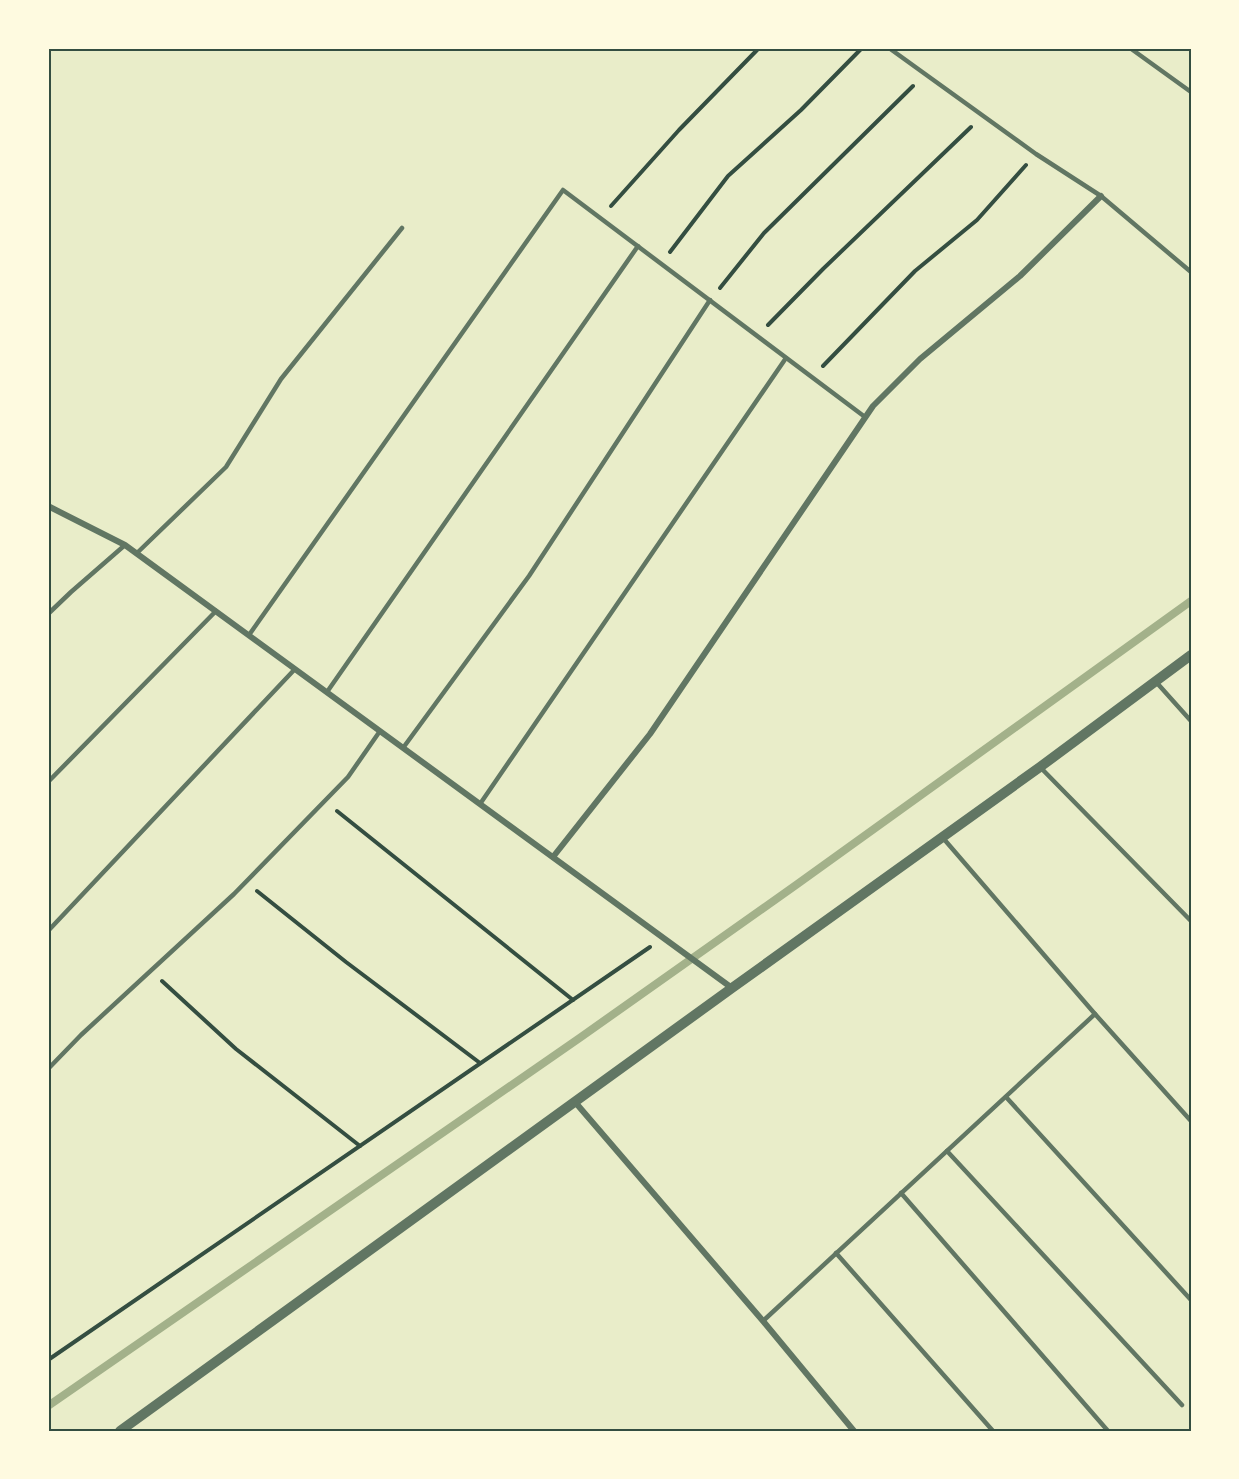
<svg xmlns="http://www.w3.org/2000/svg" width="1239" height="1479" font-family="Ubuntu,sans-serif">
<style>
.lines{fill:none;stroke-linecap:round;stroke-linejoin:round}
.stream{stroke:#a3b18a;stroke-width:8}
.path{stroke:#344e41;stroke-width:4}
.service{stroke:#617663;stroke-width:4.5}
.minor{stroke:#617663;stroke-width:6}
.tertiary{stroke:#617663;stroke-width:10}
.neatline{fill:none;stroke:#344e41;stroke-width:2}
</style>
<rect width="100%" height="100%" fill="#e9edc9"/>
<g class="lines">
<!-- stream -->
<polyline class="stream" points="48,1406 581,1037 796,885 1191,601"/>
<!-- path -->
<g class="path">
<polyline points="611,206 679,130 759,48"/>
<polyline points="670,252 728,176 801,110 862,48"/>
<polyline points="720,288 764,233 913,86"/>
<polyline points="768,325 823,269 971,127"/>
<polyline points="823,366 915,271 977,220 1026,165"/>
<polyline points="337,811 573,1000"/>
<polyline points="257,891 346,962 480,1063"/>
<polyline points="162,981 236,1049 360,1146"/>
<polyline points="48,1360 650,947"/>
</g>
<!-- service -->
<g class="service">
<polyline points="889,48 1036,154 1101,196 1191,272"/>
<polyline points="1130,48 1191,92"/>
<polyline points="137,553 226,467 281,379 402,228"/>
<polyline points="48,614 71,592 125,545"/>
<polyline points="249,635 563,190 865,417"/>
<polyline points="1157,683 1191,721"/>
<polyline points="327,692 638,246"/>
<polyline points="403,748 529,576 710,300"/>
<polyline points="1040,767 1191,921"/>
<polyline points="48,782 216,611"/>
<polyline points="480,804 786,358"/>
<polyline points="943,838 1095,1014 1191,1121"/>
<polyline points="48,931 295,669"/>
<polyline points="48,1069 81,1035 234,894 348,777 380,731"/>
<polyline points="1006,1097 1191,1300"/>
<polyline points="947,1151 1182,1405"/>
<polyline points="901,1193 1108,1431"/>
<polyline points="836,1253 993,1431"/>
<polyline points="763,1321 1095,1014"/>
</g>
<!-- minor -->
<g class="minor">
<polyline points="48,506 125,545 732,988"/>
<polyline points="553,857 650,734 873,406 920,359 1020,276 1101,196"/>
<polyline points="575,1102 763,1321 854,1431"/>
</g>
<!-- tertiary -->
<polyline class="tertiary" points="120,1431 732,988 1040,767 1191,655"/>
</g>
<!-- border -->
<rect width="1239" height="1479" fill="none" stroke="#fefae0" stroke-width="99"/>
<rect x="50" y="50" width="1140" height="1380" class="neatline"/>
</svg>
